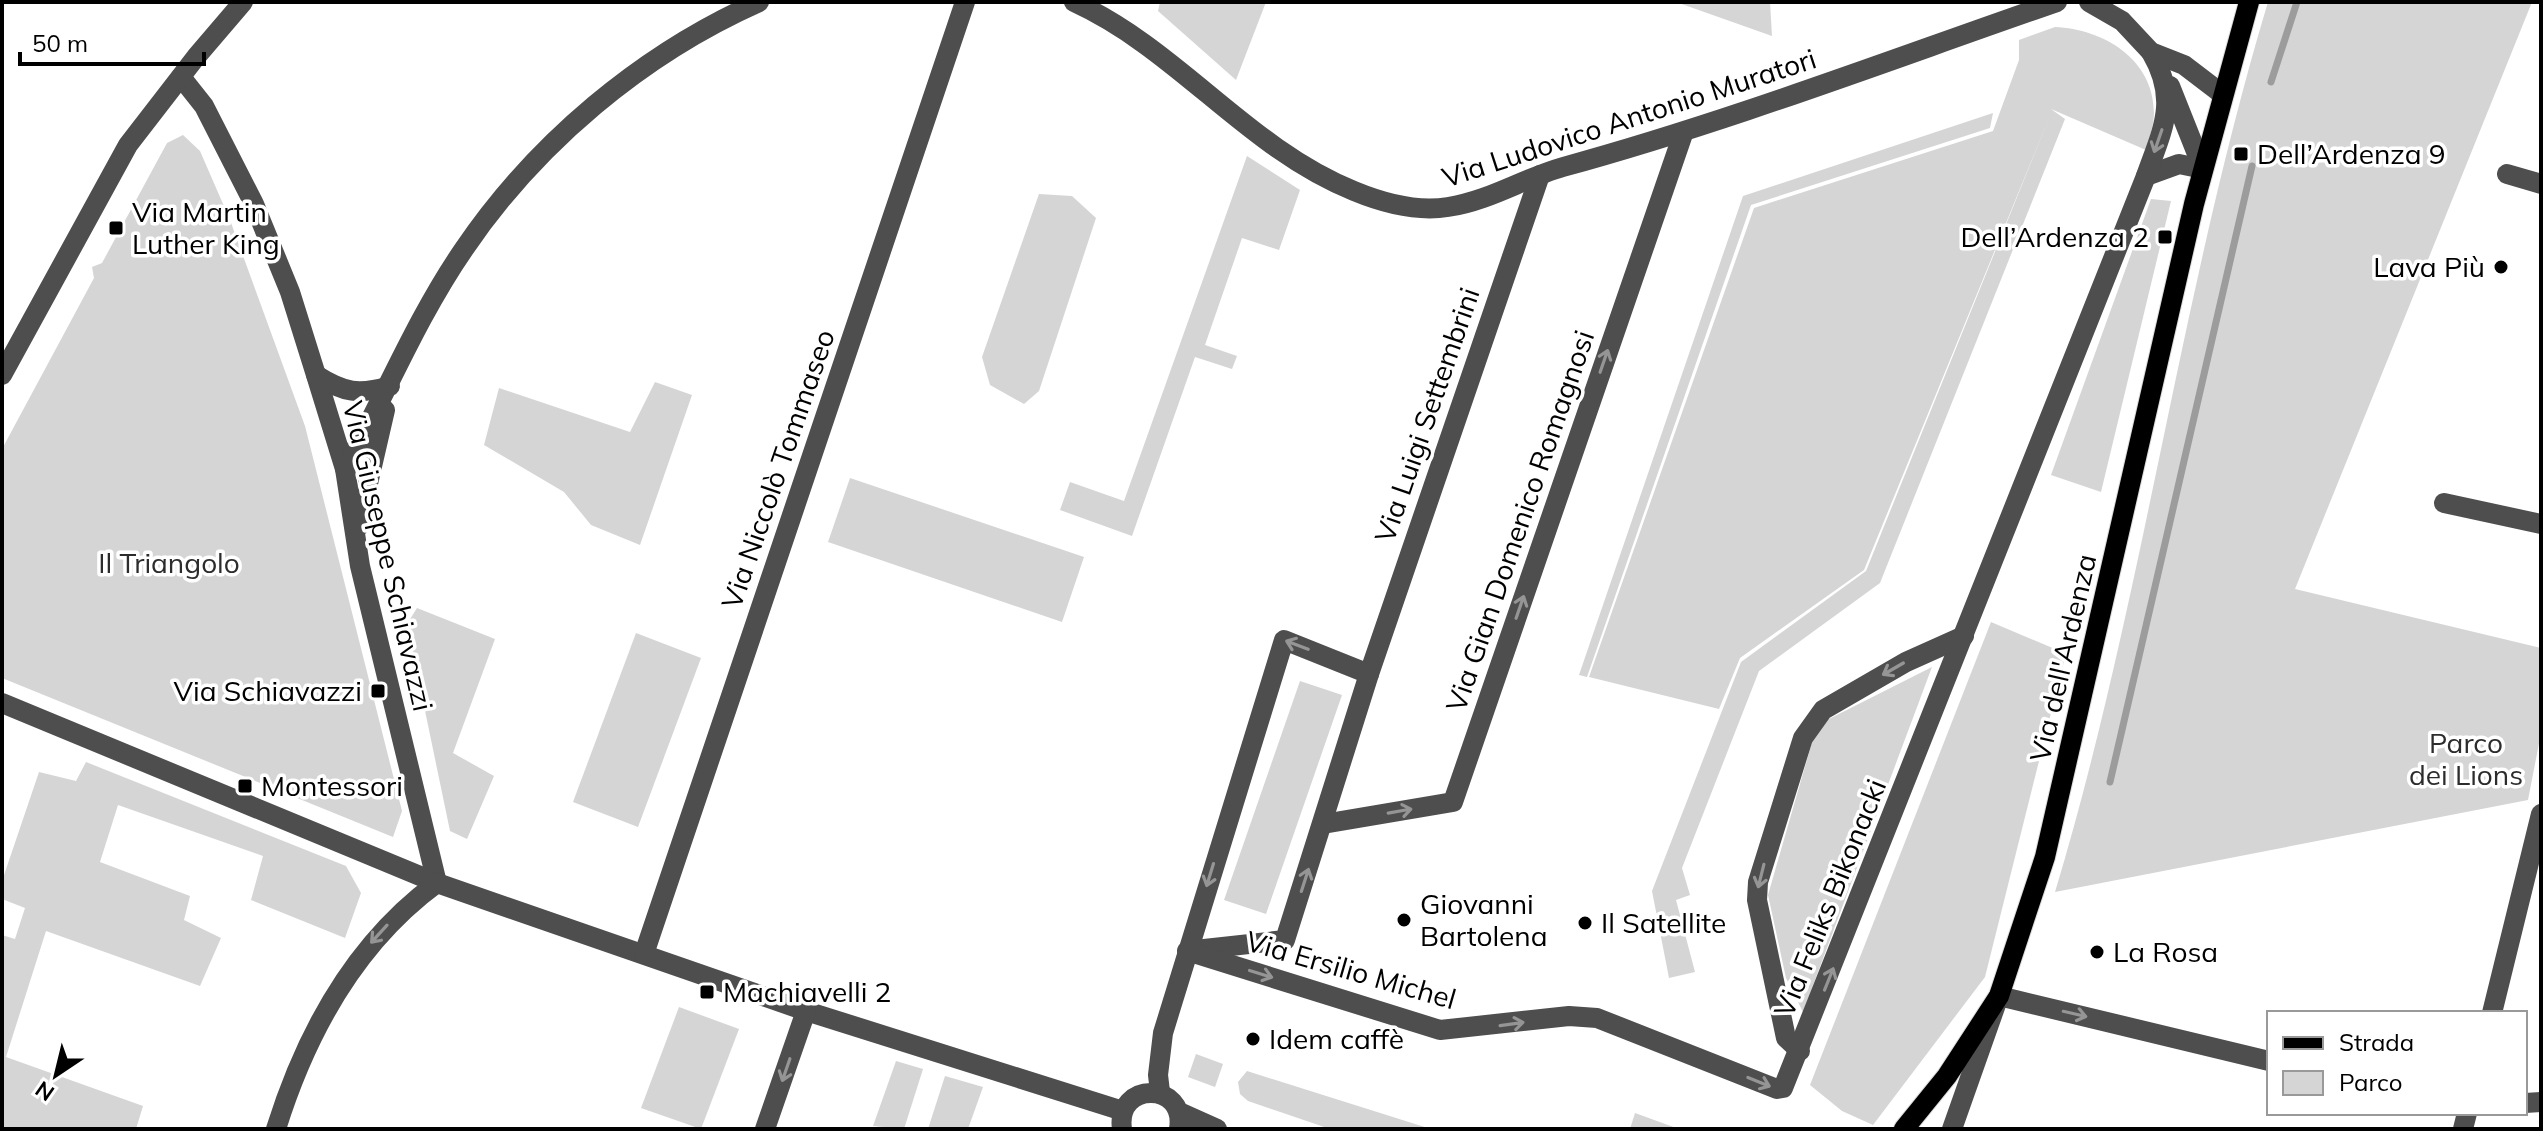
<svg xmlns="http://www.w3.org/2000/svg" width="2543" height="1131" font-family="Mulish,sans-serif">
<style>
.green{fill:#d5d5d5}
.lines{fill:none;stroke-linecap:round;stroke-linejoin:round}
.stream{stroke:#9c9c9c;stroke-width:7}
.major-casing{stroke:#dbdbdb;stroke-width:22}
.minor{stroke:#4e4e4e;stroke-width:20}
.major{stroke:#000;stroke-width:20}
.oneway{stroke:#959595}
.poi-dot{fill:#000;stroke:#fff;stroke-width:3}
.labels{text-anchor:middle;stroke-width:7;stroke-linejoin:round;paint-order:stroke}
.street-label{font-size:28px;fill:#000;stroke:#fff}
.poi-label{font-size:28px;fill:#000;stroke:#fff;text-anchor:start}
.park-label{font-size:28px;fill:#2c2c2c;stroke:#fff}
</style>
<rect width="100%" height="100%" fill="#fff"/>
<!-- green -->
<g class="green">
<polygon points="1160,2 1266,2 1236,80 1158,11"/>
<polygon points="1676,2 1770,2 1772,36"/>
<path d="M2268 2H2532L2295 589 2541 648V733L2528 800 2055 892C2143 600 2180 294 2268 2Z"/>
<path d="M2055 27C2103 29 2154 59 2154 113 2154 125 2149 139 2146 150L2051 109 2065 119 1880 583 1759 671 1682 868 1690 895 1676 900 1695 972 1669 978 1652 891 1741 662 1866 571 2051 113 1864 570 1740 658 1719 709 1589 677 1754 208 1993 131 2019 60V40Z"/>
<polygon points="1993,113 1990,128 1751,205 1587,677 1579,675 1743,196"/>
<polygon points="183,135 200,151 230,220 305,426 402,811 393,837 2,678 2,449 94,278 92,267 102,263 167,143"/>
<polygon points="1247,156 1300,190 1279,250 1242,238 1205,345 1237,356 1232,369 1195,357 1132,536 1060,510 1070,482 1124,501"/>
<polygon points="1039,194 1072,196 1096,218 1039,391 1024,404 990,385 982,357"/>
<polygon points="2151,199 2171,201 2101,492 2051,475"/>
<polygon points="655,382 692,395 640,545 591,525 564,492 484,445 499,388 630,432"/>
<polygon points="850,478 1084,557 1062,622 828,542"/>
<polygon points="417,608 495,639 453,753 494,776 467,839 450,831 407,624"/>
<polygon points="1991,622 2062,652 2065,657 1985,977 1873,1125 1842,1111 1810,1085"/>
<polygon points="636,633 701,658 638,827 573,802"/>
<polygon points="1932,667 1803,1012 1786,978 1768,895 1817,725"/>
<polygon points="1300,681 1342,695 1266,914 1224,900"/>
<polygon points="86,762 346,866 361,893 345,938 251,900 263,856 118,805 100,862 190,896 184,920 221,938 200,986 46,931 6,1057 143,1106 136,1129 2,1129 2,935 15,939 25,908 2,899 2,881 39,772 76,781"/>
<polygon points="679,1007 739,1029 701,1129 641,1108"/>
<polygon points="1196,1054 1223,1064 1215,1087 1188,1077"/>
<polygon points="896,1061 923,1069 904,1129 873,1126"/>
<polygon points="1247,1071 1431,1129 1330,1129 1248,1101 1240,1094 1238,1082"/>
<polygon points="945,1076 983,1087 968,1129 928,1129"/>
<polygon points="1635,1113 1679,1129 1630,1129"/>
</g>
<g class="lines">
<!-- stream -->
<g class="stream">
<polyline points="2271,82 2297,2"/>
<polyline points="2110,782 2252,166"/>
</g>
<!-- major casing -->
<g class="major-casing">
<polyline id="major" points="1904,1129 1947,1076 1999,996 2045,857 2194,204 2249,2"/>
</g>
<!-- minor -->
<g class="minor">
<path d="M1074 2C1179 50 1247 148 1354 191 1383 203 1417 212 1448 207 1489 201 1524 178 1563 167 1731 121 1892 59 2057 2"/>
<polyline points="2089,2 2122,21 2151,52 2184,65 2222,94"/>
<polyline points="181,77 204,106 254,204 290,292 316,375 345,469 360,566 437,883"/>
<polyline points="2170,86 2203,169"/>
<polyline points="2507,174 2541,184"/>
<polyline points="2146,176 2179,164 2203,169"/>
<polyline points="2,375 128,145 196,57 243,2"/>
<path d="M316 375C344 393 359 395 390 386"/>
<path d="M345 469C385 396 417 317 464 249 536 143 642 54 759 2"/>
<polyline points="2444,503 2541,524"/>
<polyline points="358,527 385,410"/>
<polyline points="2,703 437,883 806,1011 1123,1111"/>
<polyline points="1323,824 1453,802 1683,134"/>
<polyline points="1195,950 1285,940 1369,674 1540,175"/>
<path d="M1187 951 1440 1030 1569 1016 1597 1018 1777 1089 1783 1088 2146 176C2163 128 2179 100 2151 52"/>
<polyline points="644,954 965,2"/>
<polyline points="2492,1013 2541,814"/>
<polyline points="1800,1051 1786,1038 1757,900 1758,882 1803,738 1823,710 1906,662 1964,636"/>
<polyline points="1160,1092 1158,1075 1163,1033 1284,640 1369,674"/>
<polyline points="2525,1103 2541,1102"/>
<polyline points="1179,1112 1217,1129"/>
<path d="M276 1129C306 1033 355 943 437 883"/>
<polyline points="765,1129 806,1011"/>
<path d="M1122 1129C1115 1081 1187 1081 1179 1129"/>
<polyline points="1952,1129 1999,996 2269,1061"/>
<polyline points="2463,1129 2467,1113"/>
</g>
<!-- major -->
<use href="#major" class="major"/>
</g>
<!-- one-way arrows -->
<defs><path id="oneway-shaft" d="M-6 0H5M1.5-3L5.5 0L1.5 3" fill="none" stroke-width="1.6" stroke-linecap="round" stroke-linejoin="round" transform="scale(2)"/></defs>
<g class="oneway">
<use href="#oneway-shaft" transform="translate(2158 141) rotate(109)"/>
<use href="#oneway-shaft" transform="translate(1604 361) rotate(-71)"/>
<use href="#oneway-shaft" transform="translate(1520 607) rotate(-71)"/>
<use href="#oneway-shaft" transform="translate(1297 645) rotate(-159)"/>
<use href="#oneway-shaft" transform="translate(1893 669) rotate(150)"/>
<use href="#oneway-shaft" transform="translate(1400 811) rotate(-10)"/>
<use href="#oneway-shaft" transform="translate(1210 875) rotate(107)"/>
<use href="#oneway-shaft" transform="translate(1761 876) rotate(104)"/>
<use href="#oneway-shaft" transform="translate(1305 880) rotate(-72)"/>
<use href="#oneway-shaft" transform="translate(379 934) rotate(132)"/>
<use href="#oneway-shaft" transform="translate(1261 974) rotate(17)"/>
<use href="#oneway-shaft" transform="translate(1829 979) rotate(-68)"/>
<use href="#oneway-shaft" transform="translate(2075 1014) rotate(13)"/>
<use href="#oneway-shaft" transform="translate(1512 1024) rotate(-8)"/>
<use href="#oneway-shaft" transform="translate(786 1070) rotate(109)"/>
<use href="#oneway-shaft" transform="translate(1759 1082) rotate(22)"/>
</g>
<!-- markers -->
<g class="poi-dot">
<rect x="2233" y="146" width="16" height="16" rx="4"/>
<rect x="108" y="220" width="16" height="16" rx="4"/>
<rect x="2157" y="229" width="16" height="16" rx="4"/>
<circle cx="2501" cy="267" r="8"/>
<rect x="370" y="683" width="16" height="16" rx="4"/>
<rect x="237" y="778" width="16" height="16" rx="4"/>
<circle cx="1404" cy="920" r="8"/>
<circle cx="1585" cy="923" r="8"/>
<circle cx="2097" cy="952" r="8"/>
<rect x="699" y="984" width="16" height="16" rx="4"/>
<circle cx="1253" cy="1039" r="8"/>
</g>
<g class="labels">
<!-- street labels -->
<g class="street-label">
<text transform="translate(1629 118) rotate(-18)" y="10">Via Ludovico Antonio Muratori</text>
<text transform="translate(1427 415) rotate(-71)" y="10">Via Luigi Settembrini</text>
<text transform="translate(778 469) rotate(-71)" y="10">Via Niccolò Tommaseo</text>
<text transform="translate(1520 521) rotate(-71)" y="10">Via Gian Domenico Romagnosi</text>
<text transform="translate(388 556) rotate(77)" y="10">Via Giuseppe Schiavazzi</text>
<text transform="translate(2063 658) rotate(-77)" y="10">Via dell'Ardenza</text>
<text transform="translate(1830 898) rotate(-68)" y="10">Via Feliks Bikonacki</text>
<text transform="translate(1351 970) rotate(16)" y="10">Via Ersilio Michel</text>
</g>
<!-- poi labels -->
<g class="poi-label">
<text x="2257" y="164">Dell’Ardenza 9</text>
<text x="132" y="222">Via Martin<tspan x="132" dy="32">Luther King</tspan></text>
<text x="2149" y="247" text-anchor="end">Dell’Ardenza 2</text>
<text x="2485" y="277" text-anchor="end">Lava Più</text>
<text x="362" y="701" text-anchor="end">Via Schiavazzi</text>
<text x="261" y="796">Montessori</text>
<text x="1420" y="914">Giovanni<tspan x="1420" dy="32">Bartolena</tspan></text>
<text x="1601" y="933">Il Satellite</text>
<text x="2113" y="962">La Rosa</text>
<text x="723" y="1002">Machiavelli 2</text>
<text x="1269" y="1049">Idem caffè</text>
</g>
<!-- park labels -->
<g class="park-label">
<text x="169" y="573">Il Triangolo</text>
<text x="2466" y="753">Parco<tspan x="2466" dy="32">dei Lions</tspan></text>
</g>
</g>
<!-- border -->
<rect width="2543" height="1131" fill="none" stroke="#000000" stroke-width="8"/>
<!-- legend -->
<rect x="2267" y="1011" width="260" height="104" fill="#ffffff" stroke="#999999" stroke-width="2"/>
<rect x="2283" y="1037" width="40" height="12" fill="#000000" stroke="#999999" stroke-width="2"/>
<text x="2339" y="1051" font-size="24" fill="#000000">Strada</text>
<rect x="2283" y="1071" width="40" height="24" fill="#d5d5d5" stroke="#999999" stroke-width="2"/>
<text x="2339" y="1091" font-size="24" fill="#000000">Parco</text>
<!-- north arrow -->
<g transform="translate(56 1075) rotate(215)" stroke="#ffffff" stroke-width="6" paint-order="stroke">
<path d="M0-6L14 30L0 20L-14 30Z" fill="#000000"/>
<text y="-12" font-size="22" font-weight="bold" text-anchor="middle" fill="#000000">N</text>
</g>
<!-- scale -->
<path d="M20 52v12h184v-12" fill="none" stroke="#000000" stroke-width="4"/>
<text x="32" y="52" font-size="24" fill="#000000" stroke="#ffffff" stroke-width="6" paint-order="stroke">50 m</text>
</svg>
